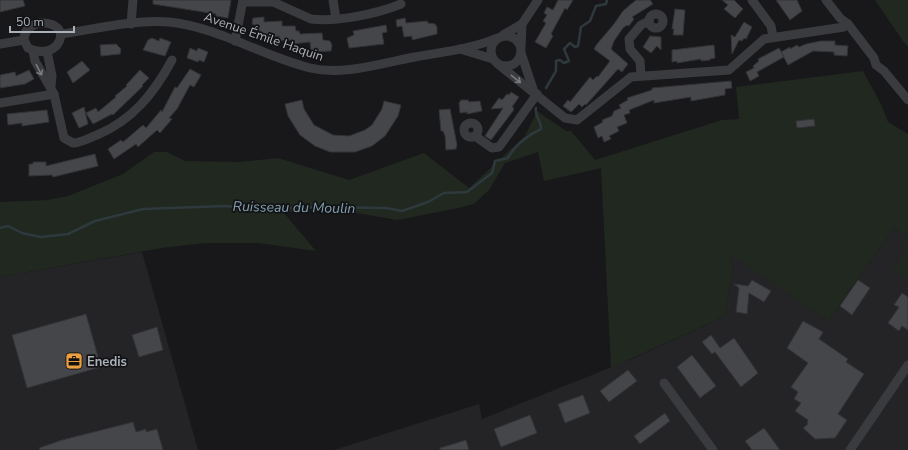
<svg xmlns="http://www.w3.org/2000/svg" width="908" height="450" font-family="'Nunito Sans',sans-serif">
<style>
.built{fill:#242427}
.green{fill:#202820}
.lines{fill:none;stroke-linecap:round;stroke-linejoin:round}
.stream{stroke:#2e393e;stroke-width:2.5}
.building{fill:#45464a;stroke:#323336}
.minor{stroke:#393b3f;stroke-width:9}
.oneway{stroke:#787c82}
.labels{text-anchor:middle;stroke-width:3.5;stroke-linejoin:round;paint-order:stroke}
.street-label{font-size:13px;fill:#abb1b9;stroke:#131315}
.poi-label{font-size:13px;font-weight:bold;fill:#abb1b9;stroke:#131315;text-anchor:start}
.water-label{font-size:14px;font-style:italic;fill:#83a2b3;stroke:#131315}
</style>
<rect width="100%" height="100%" fill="#18181a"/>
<!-- built -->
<g class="built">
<polygon points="894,228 906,235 908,232 908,450 334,450 479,404 482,419 632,359 725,316 733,269 730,253 828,321"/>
<polygon points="142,252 198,450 0,450 0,277"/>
</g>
<!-- green -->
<g class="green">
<polygon points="875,0 908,0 908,47 903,41"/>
<polygon points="863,71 882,106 888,122 908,134 908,232 906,235 894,228 828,321 730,254 733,269 725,316 611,368 601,168 544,181 538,152 505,163 489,190 474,204 459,208 397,220 351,212 314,209 284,213 316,251 258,243 205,243 162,248 0,277 0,202 48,200 68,196 123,174 154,152 167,152 185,161 239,162 278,158 349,180 424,153 469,188 525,136 537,111 566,131 571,131 595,160 722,120 739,119 736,87"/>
<polygon points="908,234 908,280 892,270 906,250 900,246"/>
</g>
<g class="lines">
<!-- stream -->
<g class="stream">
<polyline points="546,88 556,71 556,61 560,60 564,63 569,61 564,49 570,43 575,47 578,46 581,27 590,21 596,6 606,4 607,0"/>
<path d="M0 228 8 226 22 233 41 237 68 234 95 221 143 209 224 206 268 209 317 207 386 208 402 211 428 202 444 193 467 192 492 173 495 161 508 158C514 146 528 135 541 129 542 122 534 116 536 108"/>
</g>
</g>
<!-- building -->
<g class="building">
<polygon points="0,0 23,0 25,6 0,12"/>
<polygon points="153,0 231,0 228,18 216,16 216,14 153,4"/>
<polygon points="558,0 573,0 567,10 565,8 551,34 553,36 546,48 535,42 546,23 543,21 547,15 544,13 547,7 553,10"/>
<polygon points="636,0 650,0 653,4 632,17 634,19 629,26 627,25 623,28 614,41 611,49 628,64 622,72 618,69 586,105 585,104 582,107 579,104 571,112 563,106 568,100 570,102 590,77 593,80 597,76 598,77 610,61 594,49 597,44 614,24 623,11"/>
<polygon points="722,0 734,0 743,9 735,18 724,9 728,5"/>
<polygon points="776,0 797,0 802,11 790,20"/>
<polygon points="675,9 685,10 683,35 673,35 674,29 672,29"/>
<polygon points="264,17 264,22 282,21 282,26 295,26 296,31 299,31 300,34 322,33 323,40 330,41 332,45 331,51 311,52 310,42 292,44 292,40 279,41 279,36 262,39 261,31 256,31 255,25 252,24 253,18"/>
<polygon points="405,18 406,23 427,21 428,23 435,24 437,27 437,34 412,40 412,36 404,37 402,26 397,27 396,20"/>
<polygon points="744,22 752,27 746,39 744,38 742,41 739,40 732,54 731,35 735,37"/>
<polygon points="386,25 387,32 382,33 384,44 349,48 347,38 354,35 353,31"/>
<polygon points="650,36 661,37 661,50 657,46 651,53 643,47"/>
<polygon points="152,38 159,41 160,38 171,42 165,56 143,50 148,40"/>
<polygon points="821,41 835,41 835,45 848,46 847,56 834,55 834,52 813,51 788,65 781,52 790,47 790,49 797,45 799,47 806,44"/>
<polygon points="116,44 121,49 120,54 101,56 100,45"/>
<polygon points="714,45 715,58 710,59 710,60 701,61 701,59 677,63 677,61 672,62 672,50"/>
<polygon points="190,48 197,51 198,48 208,52 204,62 199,60 198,62 187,58"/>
<polygon points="779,48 784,57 757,72 759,76 750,81 746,72 754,68 753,66 759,61 758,59"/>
<polygon points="82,61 90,70 73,83 67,72"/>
<polygon points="190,69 201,75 194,87 190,85 177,109 169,118 172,119 160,133 157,130 138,147 136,144 114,159 108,149 121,140 123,142 143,125 146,128 161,110 162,112 175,87 177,88"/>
<polygon points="29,70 34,79 25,84 0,88 0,75 15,72 16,76"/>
<polygon points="140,70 149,78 142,85 143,86 113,115 112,114 93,124 86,113 96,108 98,112 116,97 115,96 127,86 126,85"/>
<polygon points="731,81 732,88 725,89 725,95 691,101 691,97 654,103 654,100 629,110 630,113 624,115 627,123 617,127 619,131 609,136 611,139 604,142 602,136 598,138 594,127 603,122 602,120 612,116 614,111 621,108 619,105 628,100 627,98 652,90 652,88"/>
<polygon points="511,92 519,97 512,107 514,108 513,111 491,140 485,136 503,108 491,109 499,98 502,100 507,94 509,95"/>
<polygon points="302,100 304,109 314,125 333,135 349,136 365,130 372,125 382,109 384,101 401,105 398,116 385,136 372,146 355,152 330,152 315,146 300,135 288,116 285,104"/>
<polygon points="461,100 468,100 469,102 480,101 482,111 467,114 467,112 460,113 459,103"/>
<polygon points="84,107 88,124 79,128 72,113"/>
<polygon points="450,109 457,145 456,149 446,150 445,136 443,131 441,131 439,110"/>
<polygon points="47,110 49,122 22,126 22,123 8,125 7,114"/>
<polygon points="814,119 815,126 797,128 796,121"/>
<polygon points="95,154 98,166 90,168 53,177 52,175 29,176 29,164 33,164 33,162 46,162 46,166"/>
<polygon points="752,280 771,291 764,302 749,293 747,314 736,312 739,288 734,284 748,286"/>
<polygon points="858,280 870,288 852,315 840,306"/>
<polygon points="902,293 908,297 908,330 902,326 899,331 888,323 899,307 894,305"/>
<polygon points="86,314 101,367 27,388 12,335"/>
<polygon points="803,321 823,332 819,339 848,359 846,362 864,374 838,414 847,420 835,438 815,439 803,428 807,425 808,420 795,411 801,403 794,399 798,392 791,387 808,363 787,348"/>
<polygon points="157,327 163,350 139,357 132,335"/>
<polygon points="711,335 720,348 734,338 758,373 741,387 715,352 712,354 702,342"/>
<polygon points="692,355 716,386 700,398 677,367"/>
<polygon points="628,370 637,381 609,402 600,391"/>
<polygon points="583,395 590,413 565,423 558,404"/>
<polygon points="665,413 670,421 640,444 634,436"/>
<polygon points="530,415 537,433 501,447 494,429"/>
<polygon points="133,422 136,432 146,429 146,432 157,429 163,450 40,450 39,448 62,440"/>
<polygon points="764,428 780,450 752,450 745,441"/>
<polygon points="466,440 469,450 440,450 440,448"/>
</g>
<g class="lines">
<!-- minor -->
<g class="minor">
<polyline points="333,0 336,19"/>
<polyline points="752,0 771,26 773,37"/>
<polyline points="826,0 840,18 848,24 874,58 876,65 884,71 908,100"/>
<path d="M243 2H273L311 19C338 22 376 14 401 4"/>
<circle cx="656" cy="21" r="7"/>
<path d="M40 23C76 21 60 64 28 48L24 40C24 30 31 25 40 23Z"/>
<polyline points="131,24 133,0"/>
<path d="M61 34C95 29 134 19 169 22 218 27 262 56 310 68 344 76 381 63 415 57 442 52 472 49 497 38"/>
<polyline points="503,35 522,24 538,0"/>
<circle cx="506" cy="51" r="15"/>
<polyline points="235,41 243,0"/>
<polyline points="0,44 24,40"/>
<polyline points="521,47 522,24"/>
<polyline points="460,49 493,59"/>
<path d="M33 51 35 61 54 94 64 138 73 143C81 143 89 138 97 135 133 120 154 93 172 60"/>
<polyline points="47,51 52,76 51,86"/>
<polyline points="521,53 534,92"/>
<polyline points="498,64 565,118 577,120 631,77 729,70 764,39 844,27 848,24"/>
<polyline points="641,75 640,61 630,49 629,39 641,25 649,21"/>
<polyline points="0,103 54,94"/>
<circle cx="471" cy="130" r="7"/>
<polyline points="475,136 492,148 499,147 537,94"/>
<polyline points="664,383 713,450"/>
<polyline points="850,450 908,365"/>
</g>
</g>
<!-- one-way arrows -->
<defs><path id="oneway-shaft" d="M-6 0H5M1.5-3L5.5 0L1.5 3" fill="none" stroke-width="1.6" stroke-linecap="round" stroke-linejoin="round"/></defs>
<g class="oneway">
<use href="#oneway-shaft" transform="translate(39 70) rotate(63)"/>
<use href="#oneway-shaft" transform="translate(516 79) rotate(38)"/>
</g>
<!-- icons -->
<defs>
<g id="office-square" transform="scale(0.9)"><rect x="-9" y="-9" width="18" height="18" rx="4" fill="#ec9f3e" stroke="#131315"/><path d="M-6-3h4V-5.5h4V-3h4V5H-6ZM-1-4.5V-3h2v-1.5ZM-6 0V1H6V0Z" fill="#111"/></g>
</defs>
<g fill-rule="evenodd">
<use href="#office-square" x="74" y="361"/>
</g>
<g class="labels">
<!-- street labels -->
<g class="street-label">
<text transform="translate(264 36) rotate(19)" y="5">Avenue Émile Haquin</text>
</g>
<!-- poi labels -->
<g class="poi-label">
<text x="87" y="366">Enedis</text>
</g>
<!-- water labels -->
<g class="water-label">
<text transform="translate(294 207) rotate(1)" y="5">Ruisseau du Moulin</text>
</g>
</g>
<!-- scale -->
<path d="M10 26v6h64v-6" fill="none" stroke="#abb1b9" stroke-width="2"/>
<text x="16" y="26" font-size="12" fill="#abb1b9" stroke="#131315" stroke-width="3" paint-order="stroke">50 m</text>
</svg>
